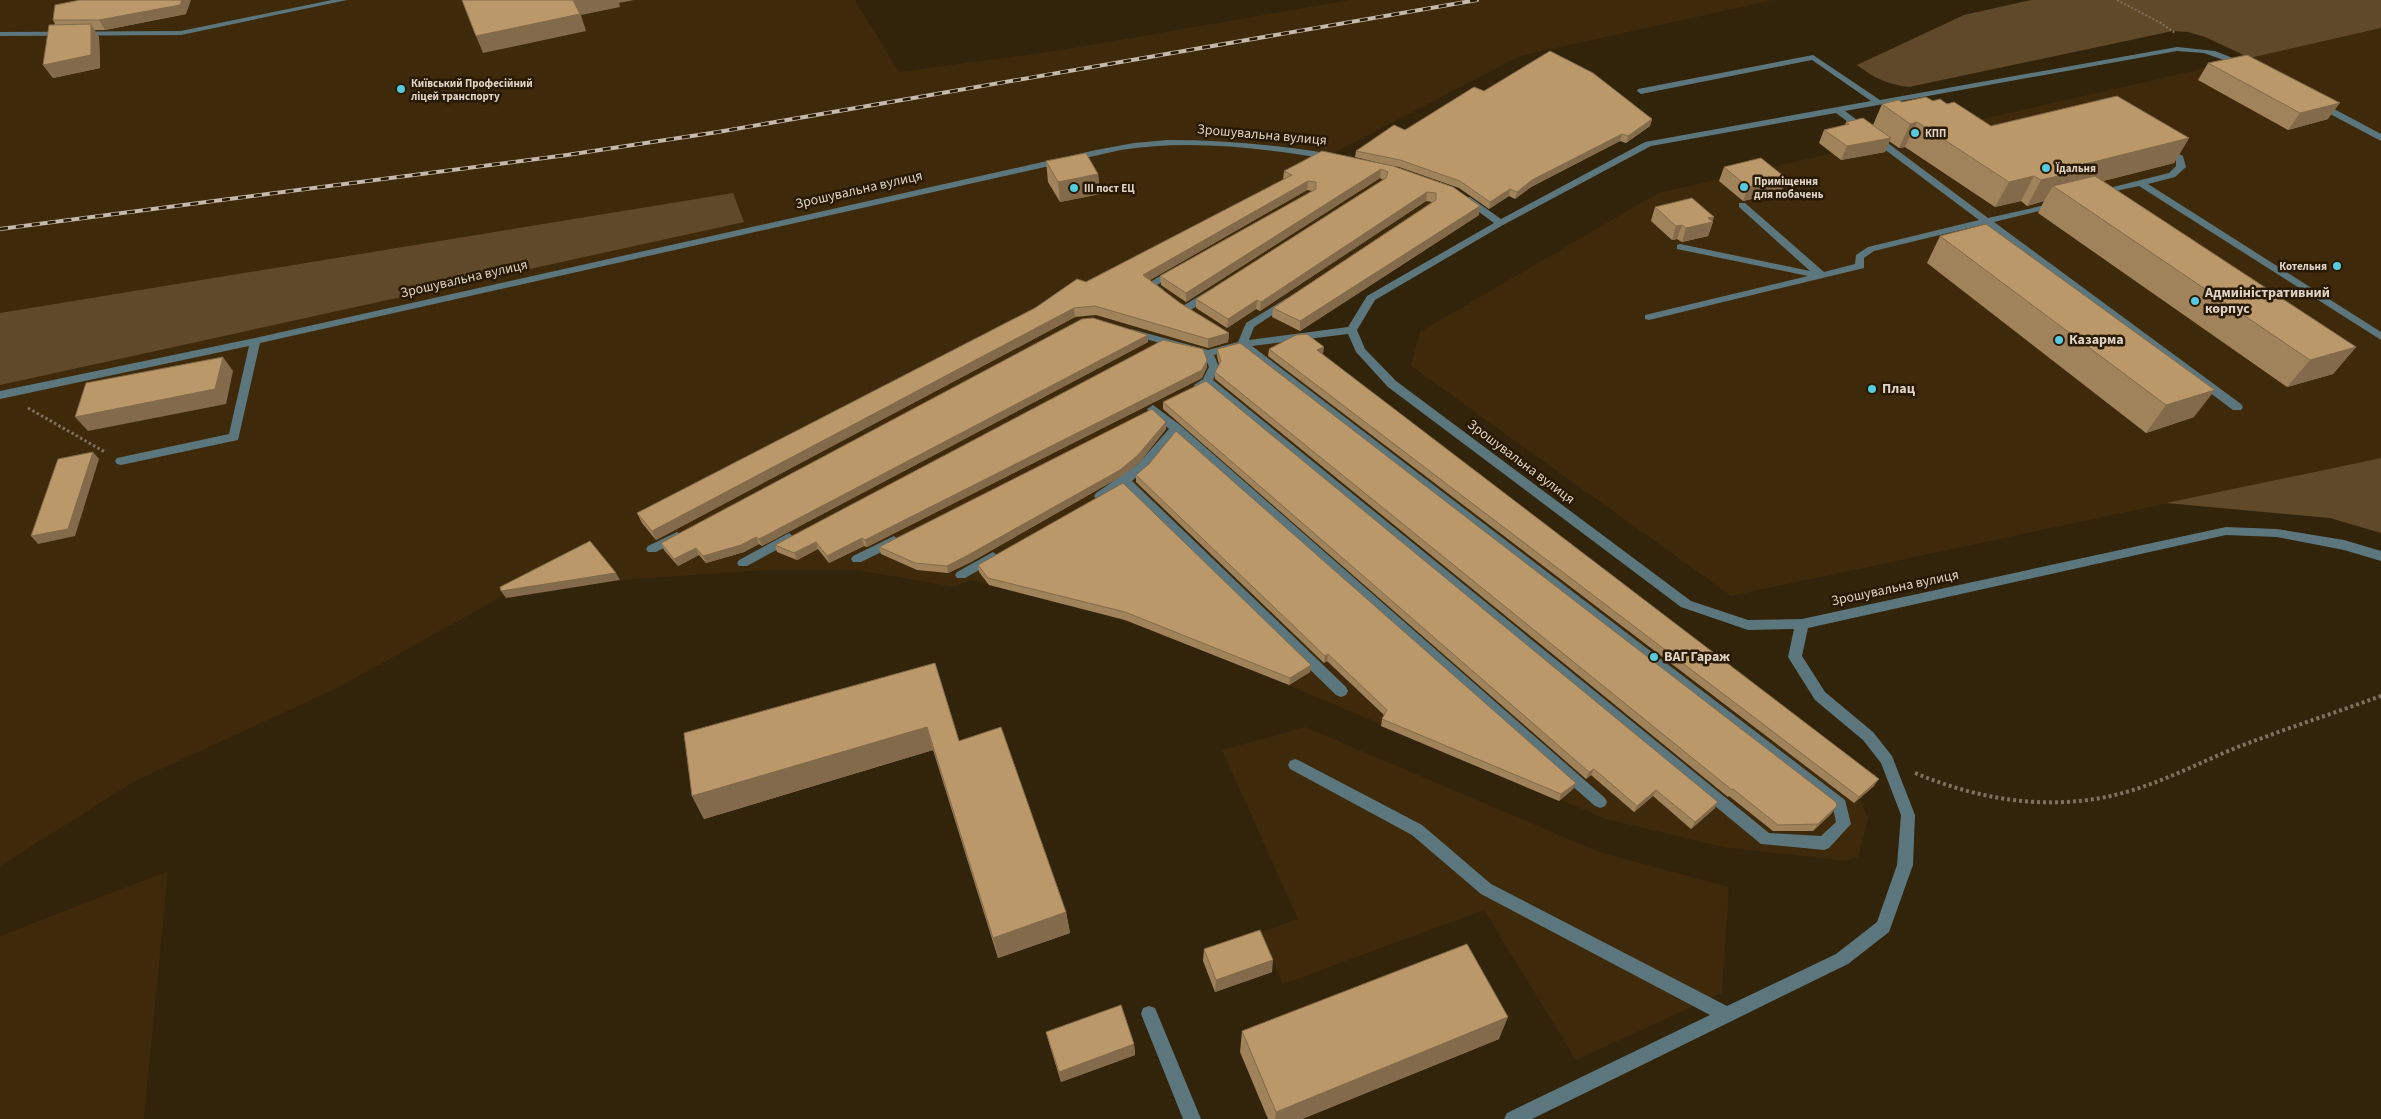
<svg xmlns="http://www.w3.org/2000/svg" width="2381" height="1119" font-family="'Source Sans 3',sans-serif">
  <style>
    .built { fill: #3e2a0b }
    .green { fill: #5f4929 }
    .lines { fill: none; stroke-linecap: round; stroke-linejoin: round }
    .path-far2 { stroke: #7e715e; stroke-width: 2; stroke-dasharray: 2 2; stroke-linecap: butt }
    .path-far1 { stroke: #7e715e; stroke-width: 3; stroke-dasharray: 2.5 2.5; stroke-linecap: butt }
    .path { stroke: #7e715e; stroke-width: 4; stroke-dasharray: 3 3; stroke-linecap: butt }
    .minor { fill: #5b777d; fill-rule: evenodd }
    .rail-casing { stroke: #c4b9aa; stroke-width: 4 }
    .rail { stroke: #281903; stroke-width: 2.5; stroke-dasharray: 8; stroke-linecap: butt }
    .wall { fill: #a0835a }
    .shaded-wall { fill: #826a4a }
    .building { fill: #ba9869; stroke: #826a4a }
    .poi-dot { fill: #55cae0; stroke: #281903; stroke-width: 2 }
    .labels { text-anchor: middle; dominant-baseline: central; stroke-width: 5; stroke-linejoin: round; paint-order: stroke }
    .far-poi-label { font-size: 11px; font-weight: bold; fill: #ddd2c5; stroke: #281903; text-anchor: start }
    .street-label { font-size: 14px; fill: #ddd2c5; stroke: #281903 }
    .poi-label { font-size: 14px; font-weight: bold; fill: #ddd2c5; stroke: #281903; text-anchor: start }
  </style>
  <rect width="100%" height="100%" fill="#32230b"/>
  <!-- built -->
  <g class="built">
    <path d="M0,0H855L899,72L1062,50L1350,0H1773L1520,56L1322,159L1379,176L1473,219L1300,331L1310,344L1323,354L1317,358L1874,786L1860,800L1868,817L1858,857L1846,861L1723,847L1606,819L1207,651L1148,628L1066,604L970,580L955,587L857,570H768L620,580L541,593L539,576L339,687L135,781L0,866Z"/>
    <path d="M2381,28V458L1731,596L1411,366L1420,332L1658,193Z"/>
    <path d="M1305,727L1599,852L1729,887L1722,993L1576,1060L1484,910L1283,984L1261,932L1298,919L1222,750Z"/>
    <path d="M168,871L144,1119H0V936Z"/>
  </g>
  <!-- green -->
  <g class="green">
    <path d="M2031,0H2381V28L2250,58L2205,37L2188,32L2173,31L1909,87C1889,85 1874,78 1857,65L1964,15Z"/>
    <path d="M733,193L744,222L0,385V313Z"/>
    <path d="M2381,458V533L2330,518L2166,503Z"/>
  </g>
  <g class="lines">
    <!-- path-far2 -->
    <path class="path-far2" d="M2117,0L2161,23L2175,33"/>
    <!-- path-far1 -->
    <path class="path-far1" d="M28,408L105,452"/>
    <!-- path -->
    <path class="path" d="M1915,773C1984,802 2060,813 2133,790C2169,779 2203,761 2238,747C2285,729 2334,713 2381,696"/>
    <!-- minor -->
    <g class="minor">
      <path d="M332,0H347L181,35L0,36V32L181,31Z"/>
      <path d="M2177,47L2215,51L2250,65L2243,67L2204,53L2177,51L1845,111L1988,218L2059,202V206L1994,222L2241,404L2243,407L2241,410H2233L1985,224L1874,251L1864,258V268L1649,320L1645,319V315L1808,276L1677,249V245L1680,244L1810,271L1739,207V203H1745L1824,272L1855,264L1856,255L1868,247L1979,220L1836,113L1651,146L1503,225L1375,300L1357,330L1365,349L1396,381L1691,601L1748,620L1802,619L2226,527L2277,529L2344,540L2381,551V561L2344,550L2277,537L2226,535L1808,628L1802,656L1825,692L1873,732L1892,756L1915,815L1913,865L1889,932L1848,964L1532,1119H1504L1507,1113L1710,1015L1481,894L1412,835L1290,769L1288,765L1290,761L1295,759L1300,761L1422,825L1491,884L1727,1006L1836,954L1877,922L1897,865L1901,815L1881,763L1863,740L1815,700L1788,657L1794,629L1748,630L1681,607L1388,387L1356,352L1348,334L1252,346L1845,800L1851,824L1829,848L1824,850L1761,844L1206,386L1199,389L1195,388L1194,385L1203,379L1209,367L1204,355L1127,334L1126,332L1131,329L1208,350L1238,342L1246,323L1287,298L1292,301L1291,303L1254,327L1249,340L1348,327L1367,296L1494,223L1464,201V197H1470L1501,219L1645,142L1871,101L1812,60L1641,94L1637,91L1638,89L1813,55L1880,100ZM1240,348L1833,808L1836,822L1821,836L1769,833L1213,380L1219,367L1214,355Z"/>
      <path d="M2315,102H2321L2381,134V141L2315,106Z"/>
      <path d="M1168,140C1223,140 1278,145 1332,154L1336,157L1332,160C1263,148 1191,139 1121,150L260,343L238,440L121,465L117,464L115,461L117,458L229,434L249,346L0,399V391L255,338L1096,150L1134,143Z"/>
      <path d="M2163,145L2183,156L2186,167L2175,177L2148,184L2381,332V340L2139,186L2097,195V191L2169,173L2176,166V159L2160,150L2159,148Z"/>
      <path d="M1174,268L1179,271L1178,273L1157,285L1164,290V294H1156L1145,285Z"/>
      <path d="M1211,289L1216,292L1215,294L1189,311H1181V307Z"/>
      <path d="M1153,405L1180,425L1605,798L1607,802L1605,806L1600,808L1595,806L1176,436L1154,461L1132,481L1346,687L1348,691L1346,695L1341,697L1336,695L1123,487L1104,499H1096L1094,496L1096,493L1138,464L1169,429L1149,412L1147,409Z"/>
      <path d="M677,532L683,536L681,539L656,552H648L646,549L648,546Z"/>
      <path d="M789,533L795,538L793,541L747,566H739L737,563L739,560Z"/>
      <path d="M894,536L900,541L898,544L861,562H853L851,559L853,556Z"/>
      <path d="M993,552L999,557L997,560L965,578H957L955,575L957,572Z"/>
      <path d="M1149,1006L1155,1008L1201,1119H1183L1141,1014L1143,1008Z"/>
    </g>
    <!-- rail casing -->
    <g class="rail-casing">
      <path id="rail" d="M0,229L567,155L718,132L1477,0"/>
    </g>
    <!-- rail -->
    <use href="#rail" class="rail"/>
  </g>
  <!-- wall -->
  <g class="wall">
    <path d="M186,14L105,30H94L99,37L100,68L53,78L43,65L55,24L53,20Z"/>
    <path d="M2208,63L2328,119L2288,130L2198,80Z"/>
    <path d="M1484,91L1652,119L1650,126L1626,143L1620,141L1531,187L1515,199L1509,196L1489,209L1459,188L1399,167L1393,166L1479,215L1300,331L1272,317L1273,308L1432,202L1426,201L1260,311L1256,309L1227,328L1196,308V299L1383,180L1380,178L1186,302L1161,285L1160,276L1312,191L1307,190L1150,280L1180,303L1229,333L1228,342L1208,348L1096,315L1075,317L656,540L642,523L637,513L1283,180L1284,171L1392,166L1355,157L1356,151L1405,130Z"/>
    <path d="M1933,101L1947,104L1991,126L2189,138L2174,163L2103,181L2356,347L2333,374L2287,387L2038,213L2044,201L2027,206L2021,201L1995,207L1905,147L1899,148L1889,141L1885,152L1841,160L1819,143L1824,130L1845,125L1846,122L1873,125L1882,104Z"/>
    <path d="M1046,161L1098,174L1100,194L1060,202L1048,182Z"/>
    <path d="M1724,167L1786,178L1781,192L1743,201L1719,181Z"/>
    <path d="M1655,207L1712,222H1713L1708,236L1682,242L1677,239L1672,240L1651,221Z"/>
    <path d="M1940,236L2194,417L2146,433L1927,263Z"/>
    <path d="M1148,335V342L762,546L759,544L744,552L706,563L699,555L678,566L664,550L661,543Z"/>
    <path d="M1217,349L1832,813L1813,831H1773L1729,796L1728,797L1215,379V372L1219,364L1217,356Z"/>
    <path d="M1269,349L1874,786L1854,803L1268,356Z"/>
    <path d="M1207,367L1202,378L867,547L864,546L829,563L818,549L797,560L777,552L775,545Z"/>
    <path d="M1163,402L1715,808L1691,829L1653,796L1634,812L1591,775L1586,779L1163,409Z"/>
    <path d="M1166,422V429L1139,463L1120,477L971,562L948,573L917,570L881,554L879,547Z"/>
    <path d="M1136,475L1576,783L1573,789L1559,801L1381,726L1382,719L1384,715L1327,661L1324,663L1136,482Z"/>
    <path d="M978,565L1311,665L1310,672L1289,685L1125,620L989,585L979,572Z"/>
    <path d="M935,663L959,741L1066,912L1070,933L998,958L933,750L704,819L692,796Z"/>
    <path d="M1204,949L1272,972L1215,992L1203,961Z"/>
    <path d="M1242,1031L1499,1039L1302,1119H1268L1240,1052Z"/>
    <path d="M1046,1032L1134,1044L1135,1055L1061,1082L1049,1043Z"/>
  </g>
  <!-- shaded-wall -->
  <g class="shaded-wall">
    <path d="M182,0H191L186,14L105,30L99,20Z"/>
    <path d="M573,0H634L619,3L620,7L581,15L586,31L483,53L476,36Z"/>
    <path d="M91,24L99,37L100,68L53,78L43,65Z"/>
    <path d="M2340,103L2328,119L2288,130L2300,113Z"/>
    <path d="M1652,119L1650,126L1626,143L1628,136Z"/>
    <path d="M1917,122L1905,147L1899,148L1910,124Z"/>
    <path d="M1622,134L1620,141L1531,187L1515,199L1517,192L1532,180Z"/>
    <path d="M1891,138L1885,152L1841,160L1847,146Z"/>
    <path d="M2189,138L2174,163L2072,189L2053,186L2044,201L2027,206L2041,180L2077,166Z"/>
    <path d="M1381,169L1380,178L1186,302V293Z"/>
    <path d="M1098,174L1100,194L1060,202L1058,182Z"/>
    <path d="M2034,176L2021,201L1995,207L2009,182Z"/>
    <path d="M1786,178L1781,192L1743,201L1748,187Z"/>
    <path d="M1308,181L1307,190L1143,284V275Z"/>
    <path d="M1510,189L1509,196L1489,209L1490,202Z"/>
    <path d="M1427,192L1426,201L1260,311L1261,302Z"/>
    <path d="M1480,206L1479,215L1300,331V321Z"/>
    <path d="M1714,217L1708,236L1682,242L1686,228L1708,218Z"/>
    <path d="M1682,225L1677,239L1672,240L1676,226Z"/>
    <path d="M1257,300L1256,309L1227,328L1228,319Z"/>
    <path d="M1074,308L1075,317L656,540L652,531Z"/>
    <path d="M1229,333L1228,342L1208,348V339Z"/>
    <path d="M1148,335V342L762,546L759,539Z"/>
    <path d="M1324,347L1323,354L1317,350Z"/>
    <path d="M2356,347L2333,374L2287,387L2310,360Z"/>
    <path d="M223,357L233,371L226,404L88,431L75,417Z"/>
    <path d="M1207,360V367L1202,378L867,547L865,540Z"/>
    <path d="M2215,390L2194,417L2146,433L2166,405Z"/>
    <path d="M1166,422V429L1139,463L1120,477L971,562L948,573L947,566Z"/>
    <path d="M93,452L99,459L75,536L38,544L31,536Z"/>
    <path d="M756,537L759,544L744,552L706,563L703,556Z"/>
    <path d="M862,538L864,546L829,563L827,556Z"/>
    <path d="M816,542L818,549L797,560L794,553Z"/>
    <path d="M696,548L699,555L678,566L674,559Z"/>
    <path d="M616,573L620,580L506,598L501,591Z"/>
    <path d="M1328,654L1327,661L1324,663L1325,656Z"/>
    <path d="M1311,665L1310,672L1289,685L1290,678Z"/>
    <path d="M927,727L933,750L704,819L692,796Z"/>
    <path d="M1594,769L1591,775L1586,779L1589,772Z"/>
    <path d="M1879,779L1874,786L1854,803L1859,797Z"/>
    <path d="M1576,783L1573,789L1559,801L1561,794Z"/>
    <path d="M1656,790L1653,796L1634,812L1637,806Z"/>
    <path d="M1718,802L1715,808L1691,829L1695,822Z"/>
    <path d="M1837,806L1832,813L1813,831L1818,824Z"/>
    <path d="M1066,912L1070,933L998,958L993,938Z"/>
    <path d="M1273,960L1272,972L1215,992L1216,980Z"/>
    <path d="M1508,1017L1499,1039L1302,1119H1275L1276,1112Z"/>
    <path d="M1134,1044L1135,1055L1061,1082L1059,1072Z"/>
  </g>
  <!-- building -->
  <g class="building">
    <path d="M80,0H182L180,5L99,20H53L55,5Z"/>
    <path d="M462,0H573L580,14L476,36Z"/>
    <path d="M91,24V55L43,65L49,25Z"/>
    <path d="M1550,51L1593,73L1652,119L1628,136L1622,134L1532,180L1517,192L1510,189L1490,202L1460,181L1400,160L1356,151L1394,125L1405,130L1474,87L1484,91Z"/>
    <path d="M2247,55L2340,103L2300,113L2208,63Z"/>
    <path d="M2117,96L2189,138L2077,166L2083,170L2041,180L2034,176L2009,182L1917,122L1910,124L1882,104L1898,100L1902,102L1926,97L1933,101L1940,99L1947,104L1954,102L1991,126Z"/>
    <path d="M1863,118L1891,138L1847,146L1824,130L1849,124L1846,122Z"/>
    <path d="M1322,151L1393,166L1453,187L1480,206L1300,321L1273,308L1436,200V193L1427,192L1261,302L1257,300L1228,319L1196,299L1386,178L1388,172L1381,169L1186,293L1160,276L1316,189V182L1308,181L1143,275L1180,303L1229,333L1208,339L1095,306L1074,308L652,531L637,513L1035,308L1077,279L1086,282L1292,175L1284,171Z"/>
    <path d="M1086,153L1098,174L1058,182L1046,161Z"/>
    <path d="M1761,158L1786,178L1748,187L1724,167Z"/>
    <path d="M2095,176L2356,347L2310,360L2053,186Z"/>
    <path d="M1692,198L1714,217L1708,218L1713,222L1686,228L1682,225L1676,226L1655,207Z"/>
    <path d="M1986,224L2215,390L2166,405L1940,236Z"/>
    <path d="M1093,318L1148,335L759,539L756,537L741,545L703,556L696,548L674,559L661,543L1082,319Z"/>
    <path d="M1307,334L1324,347L1317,350L1879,779L1859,797L1269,349L1296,335Z"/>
    <path d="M1163,340L1203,349L1207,360L1202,370L865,540L862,538L827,556L816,542L794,553L775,545Z"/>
    <path d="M1240,343L1836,802L1837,806L1818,824L1778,825L1733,789L1732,790L1215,372L1221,361L1217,349Z"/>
    <path d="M223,357L215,389L75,417L86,383Z"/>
    <path d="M1206,381L1718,802L1695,822L1656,790L1637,806L1594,769L1589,772L1163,402Z"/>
    <path d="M1152,409L1166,422L1138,455L1120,470L970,554L947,566L915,563L879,547Z"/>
    <path d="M1176,431L1576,783L1561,794L1382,719L1387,710L1328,654L1325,656L1136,475L1149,464Z"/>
    <path d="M93,452L68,529L31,536L58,459Z"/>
    <path d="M1123,483L1311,665L1290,678L1125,612L988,578L978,565Z"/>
    <path d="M590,541L616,573L501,591L500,587Z"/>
    <path d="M935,663L959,741L1001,727L1066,912L993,938L927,727L692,796L684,733Z"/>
    <path d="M1260,930L1273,960L1216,980L1204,949Z"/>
    <path d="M1467,944L1508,1017L1276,1112L1242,1031Z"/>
    <path d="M1121,1005L1134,1044L1059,1072L1046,1032Z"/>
  </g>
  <!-- markers -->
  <g class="poi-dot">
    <circle cx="401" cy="89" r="5"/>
    <circle cx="1915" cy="133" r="5"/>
    <circle cx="2046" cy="168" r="5"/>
    <circle cx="1744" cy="187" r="5"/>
    <circle cx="1074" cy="188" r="5"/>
    <circle cx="2337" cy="266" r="5"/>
    <circle cx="2195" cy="301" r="5"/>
    <circle cx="2059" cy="340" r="5"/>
    <circle cx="1872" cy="389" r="5"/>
    <circle cx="1654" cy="657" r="5"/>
  </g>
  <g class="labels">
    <!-- far-poi labels -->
    <g class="far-poi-label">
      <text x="411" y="83">Київський Професійний<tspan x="411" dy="13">ліцей транспорту</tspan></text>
      <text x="1925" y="133">КПП</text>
      <text x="2056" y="168">Їдальня</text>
      <text x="1754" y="181">Приміщення<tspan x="1754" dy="13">для побачень</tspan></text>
      <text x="1084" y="188">III пост ЕЦ</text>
      <text x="2327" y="266" text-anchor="end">Котельня</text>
    </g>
    <!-- street labels -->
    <g class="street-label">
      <text transform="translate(1262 135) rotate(5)">Зрошувальна вулиця</text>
      <text transform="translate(859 190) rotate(-13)">Зрошувальна вулиця</text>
      <text transform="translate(464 279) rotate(-13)">Зрошувальна вулиця</text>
      <text transform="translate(1521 462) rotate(37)">Зрошувальна вулиця</text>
      <text transform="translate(1895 588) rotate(-12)">Зрошувальна вулиця</text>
    </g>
    <!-- poi labels -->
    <g class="poi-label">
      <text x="2205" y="293">Адмиіністративний<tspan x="2205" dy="16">корпус</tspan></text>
      <text x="2069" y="340">Казарма</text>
      <text x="1882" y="389">Плац</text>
      <text x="1664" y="657">ВАГ Гараж</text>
    </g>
  </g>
</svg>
